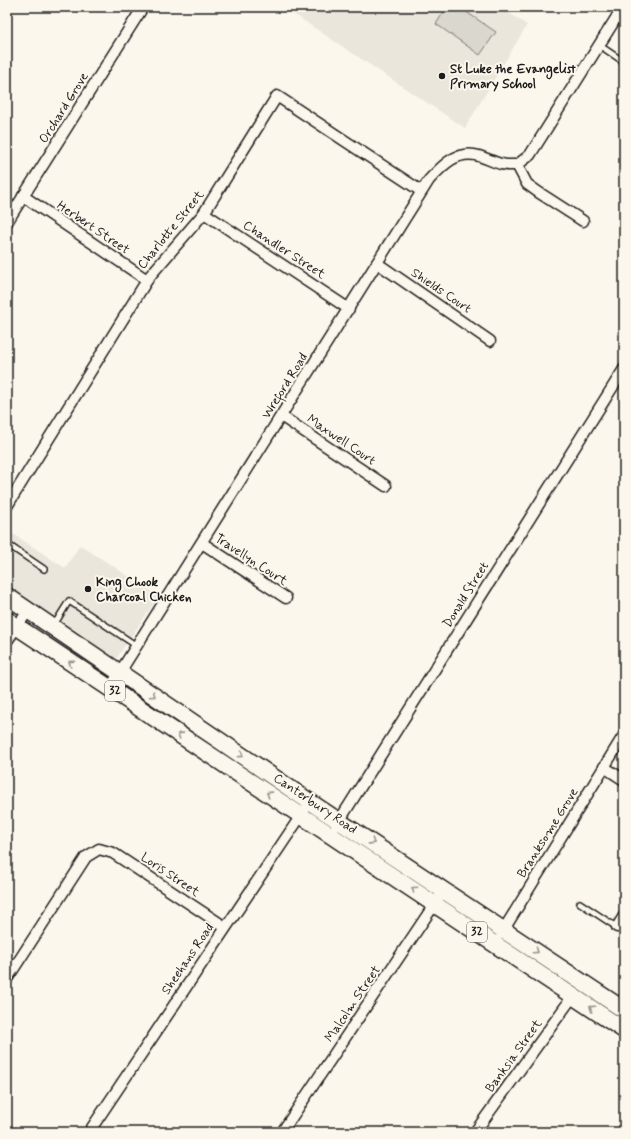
<svg xmlns="http://www.w3.org/2000/svg" width="631" height="1139" font-family="Mynerve,sans-serif">
  <style>
    .built { fill: #eae6dc }
    .pitch { fill: #dad7ce; stroke: #7b7a75 }
    .lines { fill: none; stroke-linecap: round; stroke-linejoin: round }
    .service-casing { stroke: #1c1c1c; stroke-width: 8 }
    .minor-casing { stroke: #1c1c1c; stroke-width: 13 }
    .primary-casing { stroke: #1c1c1c; stroke-width: 19 }
    .service { stroke: #fbf7ec; stroke-width: 5 }
    .minor { stroke: #fbf7ec; stroke-width: 10 }
    .primary { stroke: #fbf7ec; stroke-width: 16 }
    .oneway { stroke: #97948e }
    .poi-dot { fill: #1c1c1c; stroke: #fbf7ec; stroke-width: 1.5 }
    .labels { text-anchor: middle; dominant-baseline: central; stroke-width: 4; stroke-linejoin: round; paint-order: stroke }
    .shield { fill: #fbf7ec; stroke: #5f5e5a; stroke-width: 1 }
    .shield-label { font-size: 12px; font-weight: bold; fill: #1c1c1c }
    .poi-label { font-size: 13px; font-weight: bold; fill: #1c1c1c; stroke: #fbf7ec; text-anchor: start }
    .street-label { font-size: 13px; fill: #1c1c1c; stroke: #fbf7ec }
  </style>
  <rect width="100%" height="100%" fill="#fbf7ec"/>
  <filter id="ink" filterUnits="userSpaceOnUse"><feTurbulence type="fractalNoise" baseFrequency=".025" numOctaves="2"/><feDisplacementMap in="SourceGraphic" scale="8" xChannelSelector="R" yChannelSelector="G"/><feConvolveMatrix kernelMatrix="1 2 1 2 8 2 1 2 1" color-interpolation-filters="sRGB"/></filter>
  <g filter="url(#ink)">
    <!-- built -->
    <g class="built">
      <path d="M283,7H500L527,25L465,128Z"/>
      <path d="M7,530L65,568L80,545L159,596L114,662L7,589Z"/>
    </g>
    <!-- pitch -->
    <path class="pitch" d="M447,7H459L496,32L480,55L436,24Z"/>
    <g class="lines">
      <!-- service casing -->
      <g class="service-casing">
        <g id="service">
          <path d="M599,45L624,62"/>
          <path d="M7,544L44,569"/>
          <path d="M54,625L69,601L137,646"/>
          <path d="M580,903L624,932"/>
        </g>
      </g>
      <!-- minor casing -->
      <g class="minor-casing">
        <g id="minor">
          <path d="M517,165L530,155L623,7"/>
          <path d="M517,165L527,184L538,192L583,221"/>
          <path d="M23,196L147,280"/>
          <path d="M204,213L349,309"/>
          <path d="M7,222L143,7"/>
          <path d="M377,263L490,341"/>
          <path d="M281,416L386,486"/>
          <path d="M7,506L149,277L204,213L277,96L421,191"/>
          <path d="M202,543L286,598"/>
          <path d="M7,641L28,611"/>
          <path d="M110,688L429,180C442,166 457,149 479,156C495,161 498,166 517,165"/>
          <path d="M604,767L624,780"/>
          <path d="M336,826L624,369"/>
          <path d="M617,927L624,916"/>
          <path d="M501,934L624,735"/>
          <path d="M7,979L86,857L99,849L113,853L225,927"/>
          <path d="M89,1132L304,811"/>
          <path d="M282,1132L444,890"/>
          <path d="M475,1132L573,996"/>
        </g>
      </g>
      <!-- primary casing -->
      <g class="primary-casing">
        <g id="primary">
          <path d="M7,596L310,802L624,1010"/>
          <path d="M7,620L624,1030"/>
        </g>
      </g>
      <!-- service -->
      <use href="#service" class="service"/>
      <!-- minor -->
      <use href="#minor" class="minor"/>
      <!-- primary -->
      <use href="#primary" class="primary"/>
    </g>
    <!-- one-way arrows -->
    <defs><path id="oneway-chevron" d="M-2-3.5L2.5 0L-2 3.5" fill="none" stroke-width="1.6" stroke-linecap="round" stroke-linejoin="round"/></defs>
    <g class="oneway">
      <use href="#oneway-chevron" transform="translate(71 663) rotate(-146)"/>
      <use href="#oneway-chevron" transform="translate(153 695) rotate(34)"/>
      <use href="#oneway-chevron" transform="translate(180 735) rotate(-147)"/>
      <use href="#oneway-chevron" transform="translate(241 755) rotate(34)"/>
      <use href="#oneway-chevron" transform="translate(269 794) rotate(-147)"/>
      <use href="#oneway-chevron" transform="translate(372 842) rotate(33)"/>
      <use href="#oneway-chevron" transform="translate(414 889) rotate(-146)"/>
      <use href="#oneway-chevron" transform="translate(536 951) rotate(34)"/>
      <use href="#oneway-chevron" transform="translate(592 1008) rotate(-146)"/>
    </g>
  </g>
  <!-- markers -->
  <g class="poi-dot">
    <circle cx="442" cy="76" r="4"/>
    <circle cx="88" cy="589" r="4"/>
  </g>
  <g class="labels">
    <!-- shield labels -->
    <g class="shield">
      <rect x="105" y="681" width="20" height="20" rx="3"/>
      <rect x="467" y="922" width="20" height="20" rx="3"/>
    </g>
    <g class="shield-label">
      <text x="115" y="691">32</text>
      <text x="477" y="932">32</text>
    </g>
    <!-- poi labels -->
    <g class="poi-label">
      <text x="450" y="69">St Luke the Evangelist<tspan x="450" dy="15">Primary School</tspan></text>
      <text x="96" y="582">King Chook<tspan x="96" dy="15">Charcoal Chicken</tspan></text>
    </g>
    <!-- street labels -->
    <g class="street-label">
      <text transform="translate(64 108) rotate(-58)">Orchard Grove</text>
      <text transform="translate(93 228) rotate(34)">Herbert Street</text>
      <text transform="translate(171 230) rotate(-51)">Charlotte Street</text>
      <text transform="translate(284 250) rotate(33)">Chandler Street</text>
      <text transform="translate(441 291) rotate(34)">Shields Court</text>
      <text transform="translate(285 386) rotate(-58)">Wreford Road</text>
      <text transform="translate(341 440) rotate(34)">Maxwell Court</text>
      <text transform="translate(251 560) rotate(33)">Travellyn Court</text>
      <text transform="translate(466 595) rotate(-58)">Donald Street</text>
      <text transform="translate(315 804) rotate(34)">Canterbury Road</text>
      <text transform="translate(548 833) rotate(-58)">Branksome Grove</text>
      <text transform="translate(170 875) rotate(34)">Loris Street</text>
      <text transform="translate(188 959) rotate(-56)">Sheehans Road</text>
      <text transform="translate(353 1004) rotate(-56)">Malcolm Street</text>
      <text transform="translate(514 1056) rotate(-54)">Banksia Street</text>
    </g>
  </g>
  <!-- margin -->
  <rect width="631" height="1139" fill="none" stroke="#fbf7ec" stroke-width="24"/>
  <rect x="12" y="12" width="607" height="1115" fill="none" stroke="#1c1c1c" stroke-width="1.5" filter="url(#ink)"/>
</svg>
